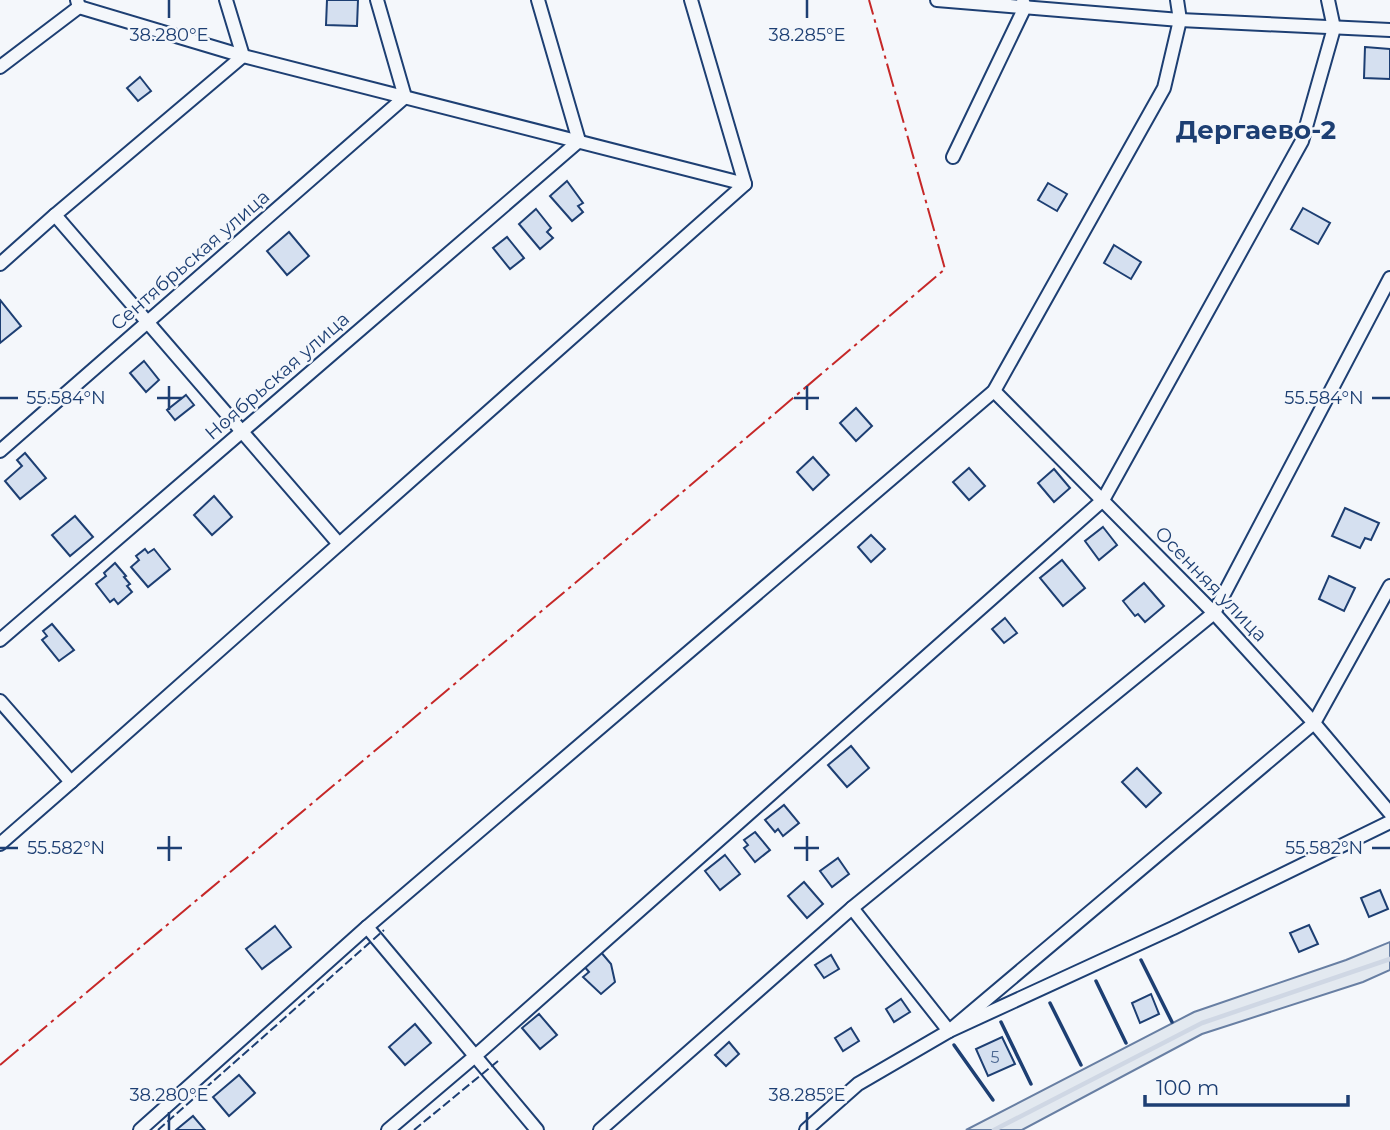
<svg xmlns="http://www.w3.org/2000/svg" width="1390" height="1130" font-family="Montserrat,sans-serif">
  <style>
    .green { fill: #e3e9f0; stroke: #687fa3; stroke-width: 2 }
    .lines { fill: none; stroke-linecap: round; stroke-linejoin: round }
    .stream { stroke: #cfd7e4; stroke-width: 4.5 }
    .building { fill: #d5e0f0; stroke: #1d3f73; stroke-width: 2 }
    .minor-casing { stroke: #1d3f73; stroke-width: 16 }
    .minor { stroke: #f4f7fb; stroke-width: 12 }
    .fence { stroke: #1d3f73; stroke-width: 2; stroke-dasharray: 9 3.5; stroke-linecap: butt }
    .wall { stroke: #1d3f73; stroke-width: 3.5 }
    .power { stroke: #c62828; stroke-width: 2; stroke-dasharray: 24 5 3.5 5; stroke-linecap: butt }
    .ticks { fill: none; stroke: #1d3f73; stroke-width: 2.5 }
    .labels { text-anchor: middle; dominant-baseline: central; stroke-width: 5; stroke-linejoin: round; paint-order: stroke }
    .number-label { font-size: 16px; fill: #4b6792 }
    .street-label { font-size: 19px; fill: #1d3f73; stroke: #f4f7fb }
    .district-label { font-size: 26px; font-weight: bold; fill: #1d3f73; stroke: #f4f7fb }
    .ticks-label { font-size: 18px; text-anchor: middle; fill: #1d3f73; stroke: #f4f7fb; stroke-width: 5; stroke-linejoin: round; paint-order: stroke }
  </style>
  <rect width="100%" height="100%" fill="#f4f7fb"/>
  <!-- green -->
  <path class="green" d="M1390,942V970L1363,982L1202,1034L1022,1130H966L1194,1012L1346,960Z"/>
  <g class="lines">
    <!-- stream -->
    <path class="stream" d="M994,1130L1202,1023L1390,959"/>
  </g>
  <!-- building -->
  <g class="building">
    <path d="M327,0H358L357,26L326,25Z"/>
    <path d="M1365,47L1390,49V79L1364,78Z"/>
    <path d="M140,77L151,91L138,101L127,88Z"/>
    <path d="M567,181L583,203L578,206L583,212L572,221L550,196Z"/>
    <path d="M1048,183L1067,194L1057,211L1038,200Z"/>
    <path d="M1303,208L1330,223L1318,244L1291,229Z"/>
    <path d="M536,209L551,228L547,232L553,238L540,249L519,224Z"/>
    <path d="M289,232L309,256L287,275L267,251Z"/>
    <path d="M507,237L524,258L510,269L493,248Z"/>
    <path d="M1114,245L1141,262L1131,279L1104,263Z"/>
    <path d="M0,300L21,326L0,343Z"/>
    <path d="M144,361L159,380L146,392L130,373Z"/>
    <path d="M186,395L194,405L175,420L167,410Z"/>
    <path d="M856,408L872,426L856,441L840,423Z"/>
    <path d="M25,453L46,478L20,499L5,481L22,466L17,460Z"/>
    <path d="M813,457L829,475L813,490L797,472Z"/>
    <path d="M969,468L985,486L969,500L953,482Z"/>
    <path d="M1054,469L1070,488L1054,502L1038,483Z"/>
    <path d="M214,496L232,517L212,535L194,515Z"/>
    <path d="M1345,508L1379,523L1371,540L1365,538L1360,548L1332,536Z"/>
    <path d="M75,516L93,537L70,556L52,535Z"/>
    <path d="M1103,527L1117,545L1099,560L1085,541Z"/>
    <path d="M871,535L885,549L871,562L858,547Z"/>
    <path d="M145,549L148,553L154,549L170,569L148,587L131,567L139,560L136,556Z"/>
    <path d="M1062,560L1085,588L1063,606L1040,578Z"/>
    <path d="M115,563L126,576L124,577L130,584L127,586L132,592L118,604L114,599L110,602L96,584L106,576L104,573Z"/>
    <path d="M1329,576L1355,588L1344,611L1319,599Z"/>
    <path d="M1144,583L1164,606L1145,622L1138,614L1135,616L1123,601Z"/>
    <path d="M1005,618L1017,633L1004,643L992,629Z"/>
    <path d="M52,624L74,650L59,661L42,640L47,636L43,631Z"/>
    <path d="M851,746L869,768L847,787L828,765Z"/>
    <path d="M1137,768L1161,793L1146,807L1122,782Z"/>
    <path d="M784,805L799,823L783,836L778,829L775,832L765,820Z"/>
    <path d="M755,832L770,850L755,862L744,848L748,845L744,840Z"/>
    <path d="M725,855L740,874L720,890L705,871Z"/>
    <path d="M838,858L849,874L832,887L820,871Z"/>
    <path d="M804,882L823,904L807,918L788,896Z"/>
    <path d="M1380,890L1388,909L1369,917L1361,898Z"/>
    <path d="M1309,925L1318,944L1299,952L1290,933Z"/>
    <path d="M275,926L291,947L262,969L246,949Z"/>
    <path d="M600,951L611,964L615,982L601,994L583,977L589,972L583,965Z"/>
    <path d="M831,955L839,969L824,978L815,965Z"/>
    <path d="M1151,994L1159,1014L1140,1023L1132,1003Z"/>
    <path d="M901,999L910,1012L894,1022L886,1009Z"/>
    <path d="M539,1014L557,1035L540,1049L522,1028Z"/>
    <path d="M415,1024L431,1043L405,1065L389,1047Z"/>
    <path d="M851,1028L859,1041L843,1051L835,1038Z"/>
    <path d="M1002,1037L1015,1064L988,1076L976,1049Z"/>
    <path d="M729,1042L739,1054L726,1066L715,1055Z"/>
    <path d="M239,1075L255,1093L229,1116L213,1097Z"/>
    <path d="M193,1116L205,1130H176Z"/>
  </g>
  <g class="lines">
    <!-- minor casing -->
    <g class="minor-casing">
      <g id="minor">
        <path d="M226,0L243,56L55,215L339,544"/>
        <path d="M691,0L745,184"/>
        <path d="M937,0L1180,20L1390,30"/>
        <path d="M0,67L79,7L77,0"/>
        <path d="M953,157L1025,7L1023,2"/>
        <path d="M0,264L55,215"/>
        <path d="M994,391L1214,613L1314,723L1390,813"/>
        <path d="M0,451L405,97L377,0"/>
        <path d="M0,640L579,141L538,0"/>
        <path d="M0,701L71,782L745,184L243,56L79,7"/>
        <path d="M0,844L71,782"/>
        <path d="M852,908L949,1031L1173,928L1390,822"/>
        <path d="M367,927L537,1130"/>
        <path d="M140,1130L367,927L994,391L1164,88L1180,20L1177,0"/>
        <path d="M388,1130L474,1057L1103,500L1302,141L1334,28L1328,0"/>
        <path d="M600,1130L852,908L1214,613L1390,278"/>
        <path d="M806,1130L858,1084L949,1031L1314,723L1390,586"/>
      </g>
    </g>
    <!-- minor -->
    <use href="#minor" class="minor"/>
    <!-- fence -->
    <g class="fence">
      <path d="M158,1130L384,930"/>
      <path d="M414,1130L498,1061"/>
    </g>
    <!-- wall -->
    <g class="wall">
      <path d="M1141,960L1172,1022"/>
      <path d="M1096,981L1126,1043"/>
      <path d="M1050,1003L1081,1065"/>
      <path d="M1001,1022L1031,1084"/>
      <path d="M954,1045L993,1100"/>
    </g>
    <!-- power -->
    <path class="power" d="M0,1065L587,573L945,269L869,0"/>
  </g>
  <!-- ticks -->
  <path class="ticks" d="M169,0V18M807,0V18M169,386V410M807,386V410M0,398H18M157,398H182M794,398H819M1372,398H1390M169,836V861M807,836V861M0,848H18M157,848H182M794,848H819M1372,848H1390M169,1112V1130M807,1112V1130"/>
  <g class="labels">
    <!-- number labels -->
    <g class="number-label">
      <text x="995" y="1057">5</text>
    </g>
    <!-- street labels -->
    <g class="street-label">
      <text transform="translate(190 260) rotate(-41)">Сентябрьская улица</text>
      <text transform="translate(277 376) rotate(-41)">Ноябрьская улица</text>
      <text transform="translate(1211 584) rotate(46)">Осенняя улица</text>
    </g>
    <!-- district labels -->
    <g class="district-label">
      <text x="1256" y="130">Дергаево-2</text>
    </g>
  </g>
  <g class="ticks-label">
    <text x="169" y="41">38.280°E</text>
    <text x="807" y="41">38.285°E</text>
    <text x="66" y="404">55.584°N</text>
    <text x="1324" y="404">55.584°N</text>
    <text x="66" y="854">55.582°N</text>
    <text x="1324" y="854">55.582°N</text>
    <text x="169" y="1101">38.280°E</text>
    <text x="807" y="1101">38.285°E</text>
  </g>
  <!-- scale -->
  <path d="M1145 1095v10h203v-10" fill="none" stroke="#1d3f73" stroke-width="3.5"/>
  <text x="1156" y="1095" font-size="21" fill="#1d3f73" stroke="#f4f7fb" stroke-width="5" paint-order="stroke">100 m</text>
</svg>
